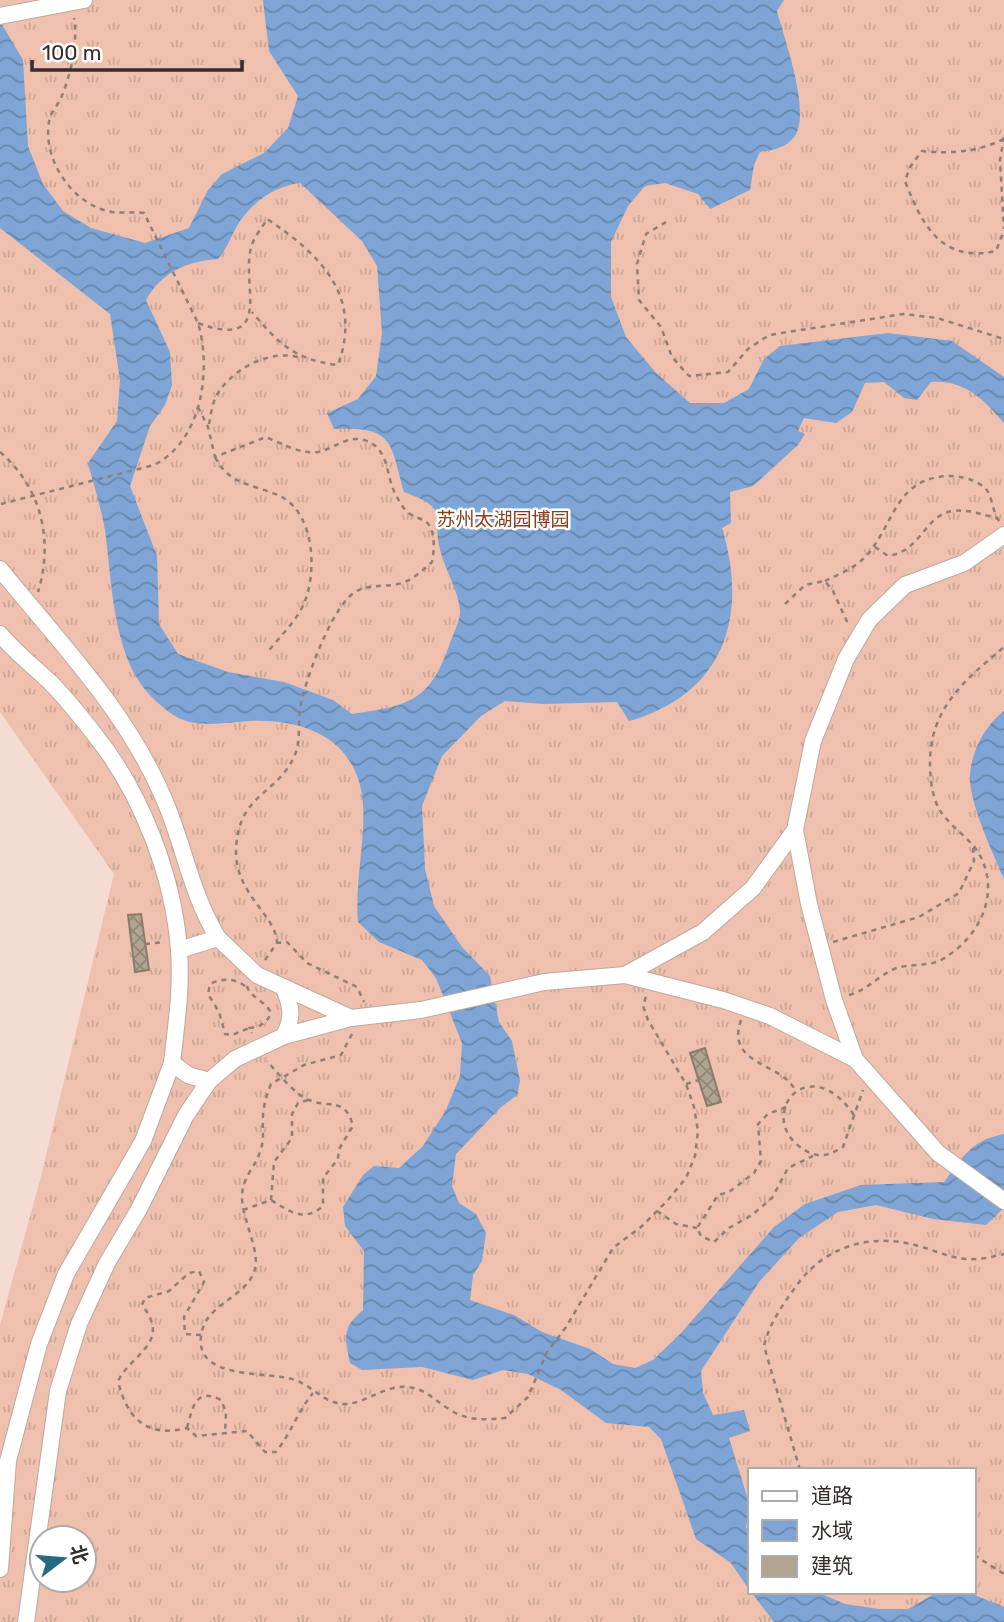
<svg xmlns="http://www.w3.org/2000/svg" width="1004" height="1622" font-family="Rubik,'Noto Sans SC',sans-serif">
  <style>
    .grass { fill: url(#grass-tufts); fill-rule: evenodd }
    .water { fill: url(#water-waves); fill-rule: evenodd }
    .building { fill: url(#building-cross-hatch); stroke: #887d6b; stroke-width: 2 }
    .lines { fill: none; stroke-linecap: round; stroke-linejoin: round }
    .minor-casing { stroke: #bfa89e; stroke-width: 18 }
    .path { stroke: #8f7f78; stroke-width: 2.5; stroke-dasharray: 5 5; stroke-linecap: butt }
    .minor { stroke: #fff; stroke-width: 16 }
    .labels { text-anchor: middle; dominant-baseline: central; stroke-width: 5; stroke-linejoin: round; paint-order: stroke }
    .park-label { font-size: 19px; fill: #883e19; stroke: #fff }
  </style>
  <defs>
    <pattern id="grass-tufts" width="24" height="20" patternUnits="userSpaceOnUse" patternTransform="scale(1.75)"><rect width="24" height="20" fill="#eec0ad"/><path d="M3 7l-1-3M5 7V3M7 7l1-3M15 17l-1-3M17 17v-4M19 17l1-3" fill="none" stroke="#cda595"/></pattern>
    <pattern id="water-waves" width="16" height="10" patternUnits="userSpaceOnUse" patternTransform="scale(1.75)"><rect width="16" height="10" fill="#7ea5d5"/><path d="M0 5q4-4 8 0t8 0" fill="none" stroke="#6887ad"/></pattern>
    <pattern id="building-cross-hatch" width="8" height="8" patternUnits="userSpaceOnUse" patternTransform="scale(1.75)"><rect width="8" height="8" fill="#b1a592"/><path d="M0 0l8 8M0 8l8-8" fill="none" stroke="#918777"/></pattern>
  </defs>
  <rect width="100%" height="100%" fill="#f4dcd2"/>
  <!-- grass -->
  <path class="grass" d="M0,0H1004V1622H0V1325L40,1180L114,874L0,712ZM750,1470H974V1592H750ZM42,1538H84V1580H42Z"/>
  <!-- water -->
  <g class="water">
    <path d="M263,0H784L777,11C784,38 812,114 794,137C786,148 773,150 760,152L754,165L750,190L710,209L698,194L665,183L645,186L628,206L611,242V297L626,337L656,373L690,403H724L749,389L764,359L780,346L888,333L952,341L1004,377V423C983,399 965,380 931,382L917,400L904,398L884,382L865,383L852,412L836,423L804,418L798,431L805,434L798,445L753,486L730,492L731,523L722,528C749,617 724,694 629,721L617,702L543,704L505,701L481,716L442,756L422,806L425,869L434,906L462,947L490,976L499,1022L512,1041L520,1081L517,1095L500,1108L456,1154L452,1186L459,1203L476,1214L486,1233L482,1261L473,1275L470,1300L514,1315L542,1332L590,1349L613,1364L635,1368L653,1360L681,1333L774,1227L805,1204L861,1185L944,1182C964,1156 970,1141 1004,1134V1208L986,1225L933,1219L876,1205L838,1212L799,1238L759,1282L701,1371L703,1393L713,1415L744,1410L750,1431L729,1438L750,1506L746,1527L750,1535V1591L731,1563L696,1539L661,1439L649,1427L606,1423L561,1390L528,1374L503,1370L473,1380L422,1367L362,1370L350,1363C345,1337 341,1329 363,1310L364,1251L345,1226L343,1207L363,1175L374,1166L399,1168L423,1146L446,1110L460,1076L462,1043L436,978L422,960L379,942L358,922C354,880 369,827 361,789C349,735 300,719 250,721C229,722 201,728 181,719C171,715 155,701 148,693C112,653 112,580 105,530C101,508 94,485 88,463L117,421L120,380L110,314L0,228V21L23,60L28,146L43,184L63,211L91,228L145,243L189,228L208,190L222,174L264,153L288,128L298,96L269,51ZM300,183L362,241L377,266L382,333L376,376L358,399L327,413L334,429C395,426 390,443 404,492C452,510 430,513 441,553C446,572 458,590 460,610C461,620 452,636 449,646C429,702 408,706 352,714L333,700L284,682L228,672L178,654L159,624L157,556L130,486L150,426L165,405L172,385L170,352L146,300C161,273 186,261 218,259C228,248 232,233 240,221C255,200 276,186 300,183Z"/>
    <path d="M1004,711V879C993,853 972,809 970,781C969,755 984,726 1004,711Z"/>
    <path d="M751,1592H817L845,1604L879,1609H908L938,1592H967L1004,1607V1622H774Z"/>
  </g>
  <!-- building -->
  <g class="building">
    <path d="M141,914L149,970L135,972L128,915Z"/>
    <path d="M705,1048L721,1102L707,1106L690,1053Z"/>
  </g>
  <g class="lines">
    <!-- minor casing -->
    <g class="minor-casing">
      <g id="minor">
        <path d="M0,16L84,0"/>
        <path d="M0,569C59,642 127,711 164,799C184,845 191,894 218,938"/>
        <path d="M0,634C15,652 33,666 50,682C66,698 81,717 95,735C141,792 174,877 179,951C182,988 176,1026 172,1063L188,1075L209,1081"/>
        <path d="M795,830L809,904L834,1000L855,1059L938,1153L1004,1201"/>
        <path d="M179,950L218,938L257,975L351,1018"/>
        <path d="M625,975L723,1000L770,1016L855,1059"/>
        <path d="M284,989C292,1007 293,1018 284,1036"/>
        <path d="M0,1569L8,1461L39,1344L66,1274L143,1141L172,1063"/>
        <path d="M26,1622L58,1391L79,1324L107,1263L139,1209L186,1115L209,1081L235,1059L284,1036L351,1018L421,1010L544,982L625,975L703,932L753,888L795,830L813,741L846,659L869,620L905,585L964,563L1004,535"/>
      </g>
    </g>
    <!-- path -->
    <g class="path">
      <path d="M1004,137L1000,160L1004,229"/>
      <path d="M1004,139C977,152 952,154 922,151L910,167L905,181C922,225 941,263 996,251L1004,231"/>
      <path d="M666,222L646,234L637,264L639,300L661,327L672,357L689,376L728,372L748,349L769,335L903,314L937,318L1004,339"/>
      <path d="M198,323C275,351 241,285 251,248C253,238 262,228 267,219C321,255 363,296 338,365C295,360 279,344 252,312"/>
      <path d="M198,407L208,427L215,457L266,437C283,444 299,454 318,452C334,449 347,435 364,440C391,448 385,478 397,497C400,503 405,511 410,514C419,520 427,518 431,529C435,539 434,551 432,562C423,570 414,579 402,583C382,589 364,581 348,598C328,619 305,680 300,709C298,725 301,742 294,757C275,797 236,794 236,854C237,895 277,917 277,943"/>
      <path d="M209,424C211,415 212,402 218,393C234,368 269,350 298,357"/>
      <path d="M0,452C41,487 54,540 38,592"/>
      <path d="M215,457C230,487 256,484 282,497C314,515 317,570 305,601C298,620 279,637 267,653"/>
      <path d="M1,504L154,465C202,441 212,370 198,323L144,213C129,211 116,215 101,209C68,197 43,157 49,122C50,114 57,106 61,98C71,74 78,44 74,18"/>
      <path d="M875,547L888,556C922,551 924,515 953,511C969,509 982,515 997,518"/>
      <path d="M825,581C837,575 852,569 862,560C895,529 892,477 950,476C962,476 976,480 985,488C993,496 992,513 1000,522"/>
      <path d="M785,604L805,585L825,581L833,591L849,626"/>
      <path d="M833,942L919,917L959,893L974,861L973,848"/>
      <path d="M145,944L165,942"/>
      <path d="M265,960L277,943L287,942L307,963L357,987L364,1002"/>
      <path d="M245,986C234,978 222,978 210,984L208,994L219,1012L225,1034L232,1035L249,1028"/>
      <path d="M247,986C249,997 266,1001 271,1013C267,1023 260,1027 249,1028L252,1033"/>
      <path d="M849,995C867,990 877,977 894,969C908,963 928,967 941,960C975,941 999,901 983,862C975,840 951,829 939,809C932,796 930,778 930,763C930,708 965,680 1004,647"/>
      <path d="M741,1020C725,1065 782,1063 795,1090"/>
      <path d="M352,1034L341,1055L304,1065L271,1084C267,1094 264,1104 263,1115C262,1128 265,1139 260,1152C255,1167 243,1177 242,1195C241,1219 262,1252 254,1272C245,1297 208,1304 202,1331C190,1382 267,1370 295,1380C313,1386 325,1405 347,1404C368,1402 385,1385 408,1387C426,1389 434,1400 449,1409C466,1421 485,1420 505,1418L528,1397L547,1352L566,1327L613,1248L641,1227L667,1201L686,1178L695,1156L698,1131L694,1107L686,1084L648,1020L643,1006L646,996"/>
      <path d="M686,1084L699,1080"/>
      <path d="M786,1107L768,1114L758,1124L761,1161L754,1173L729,1192L718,1195L697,1228L701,1236L714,1242L729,1228L752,1215L772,1198L788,1168L813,1156"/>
      <path d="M854,1115C809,1049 756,1114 800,1147C817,1159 826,1157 843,1147L863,1090"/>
      <path d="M271,1200L274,1162L292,1138V1114L298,1103L308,1100"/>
      <path d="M243,1210L271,1200C289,1211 304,1223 323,1206V1178L338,1159L339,1149L353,1126C345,1096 330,1109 309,1100C294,1094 277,1072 267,1061"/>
      <path d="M657,1211L676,1224L697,1228"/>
      <path d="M201,1335L185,1334L184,1317L204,1282L199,1271L189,1273L169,1291L145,1298L142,1305C172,1343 132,1353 118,1381C127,1419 147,1438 187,1428L196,1436L247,1431L265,1452H276C291,1433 298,1411 313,1393"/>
      <path d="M187,1428C193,1407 195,1387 221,1400L226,1412L225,1433"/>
      <path d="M800,1470L764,1346C769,1324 783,1304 797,1285C824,1247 870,1233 915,1245C932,1249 949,1258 967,1259C979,1260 992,1257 1004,1254"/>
      <path d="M974,1555L1004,1574"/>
    </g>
    <!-- minor -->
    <use href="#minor" class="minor"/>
  </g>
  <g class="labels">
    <!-- park labels -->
    <g class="park-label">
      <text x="503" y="519">苏州太湖园博园</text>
    </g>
  </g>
  <!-- legend -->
  <rect x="748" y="1468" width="228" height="126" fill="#ffffff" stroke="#afaba9" stroke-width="2"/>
  <rect x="762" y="1491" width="35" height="10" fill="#ffffff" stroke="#afaba9" stroke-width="2"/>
  <text x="811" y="1503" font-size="21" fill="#362d29">道路</text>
  <rect x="762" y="1520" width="35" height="21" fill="url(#water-waves)" stroke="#afaba9" stroke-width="2"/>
  <text x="811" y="1538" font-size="21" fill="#362d29">水域</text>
  <rect x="762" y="1556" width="35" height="21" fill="#b1a592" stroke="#afaba9" stroke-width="2"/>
  <text x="811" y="1573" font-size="21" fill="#362d29">建筑</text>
  <!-- north arrow -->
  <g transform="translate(63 1559) rotate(74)"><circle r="33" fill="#ffffff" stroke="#afaba9" stroke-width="2"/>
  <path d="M0-5L12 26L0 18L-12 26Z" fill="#286a7d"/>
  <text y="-10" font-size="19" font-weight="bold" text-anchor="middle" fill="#362d29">北</text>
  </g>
  <!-- scale -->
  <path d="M32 60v10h210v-10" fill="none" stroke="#362d29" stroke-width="3.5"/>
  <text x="42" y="60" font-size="21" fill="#362d29" stroke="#ffffff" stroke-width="5" paint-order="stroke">100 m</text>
</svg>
